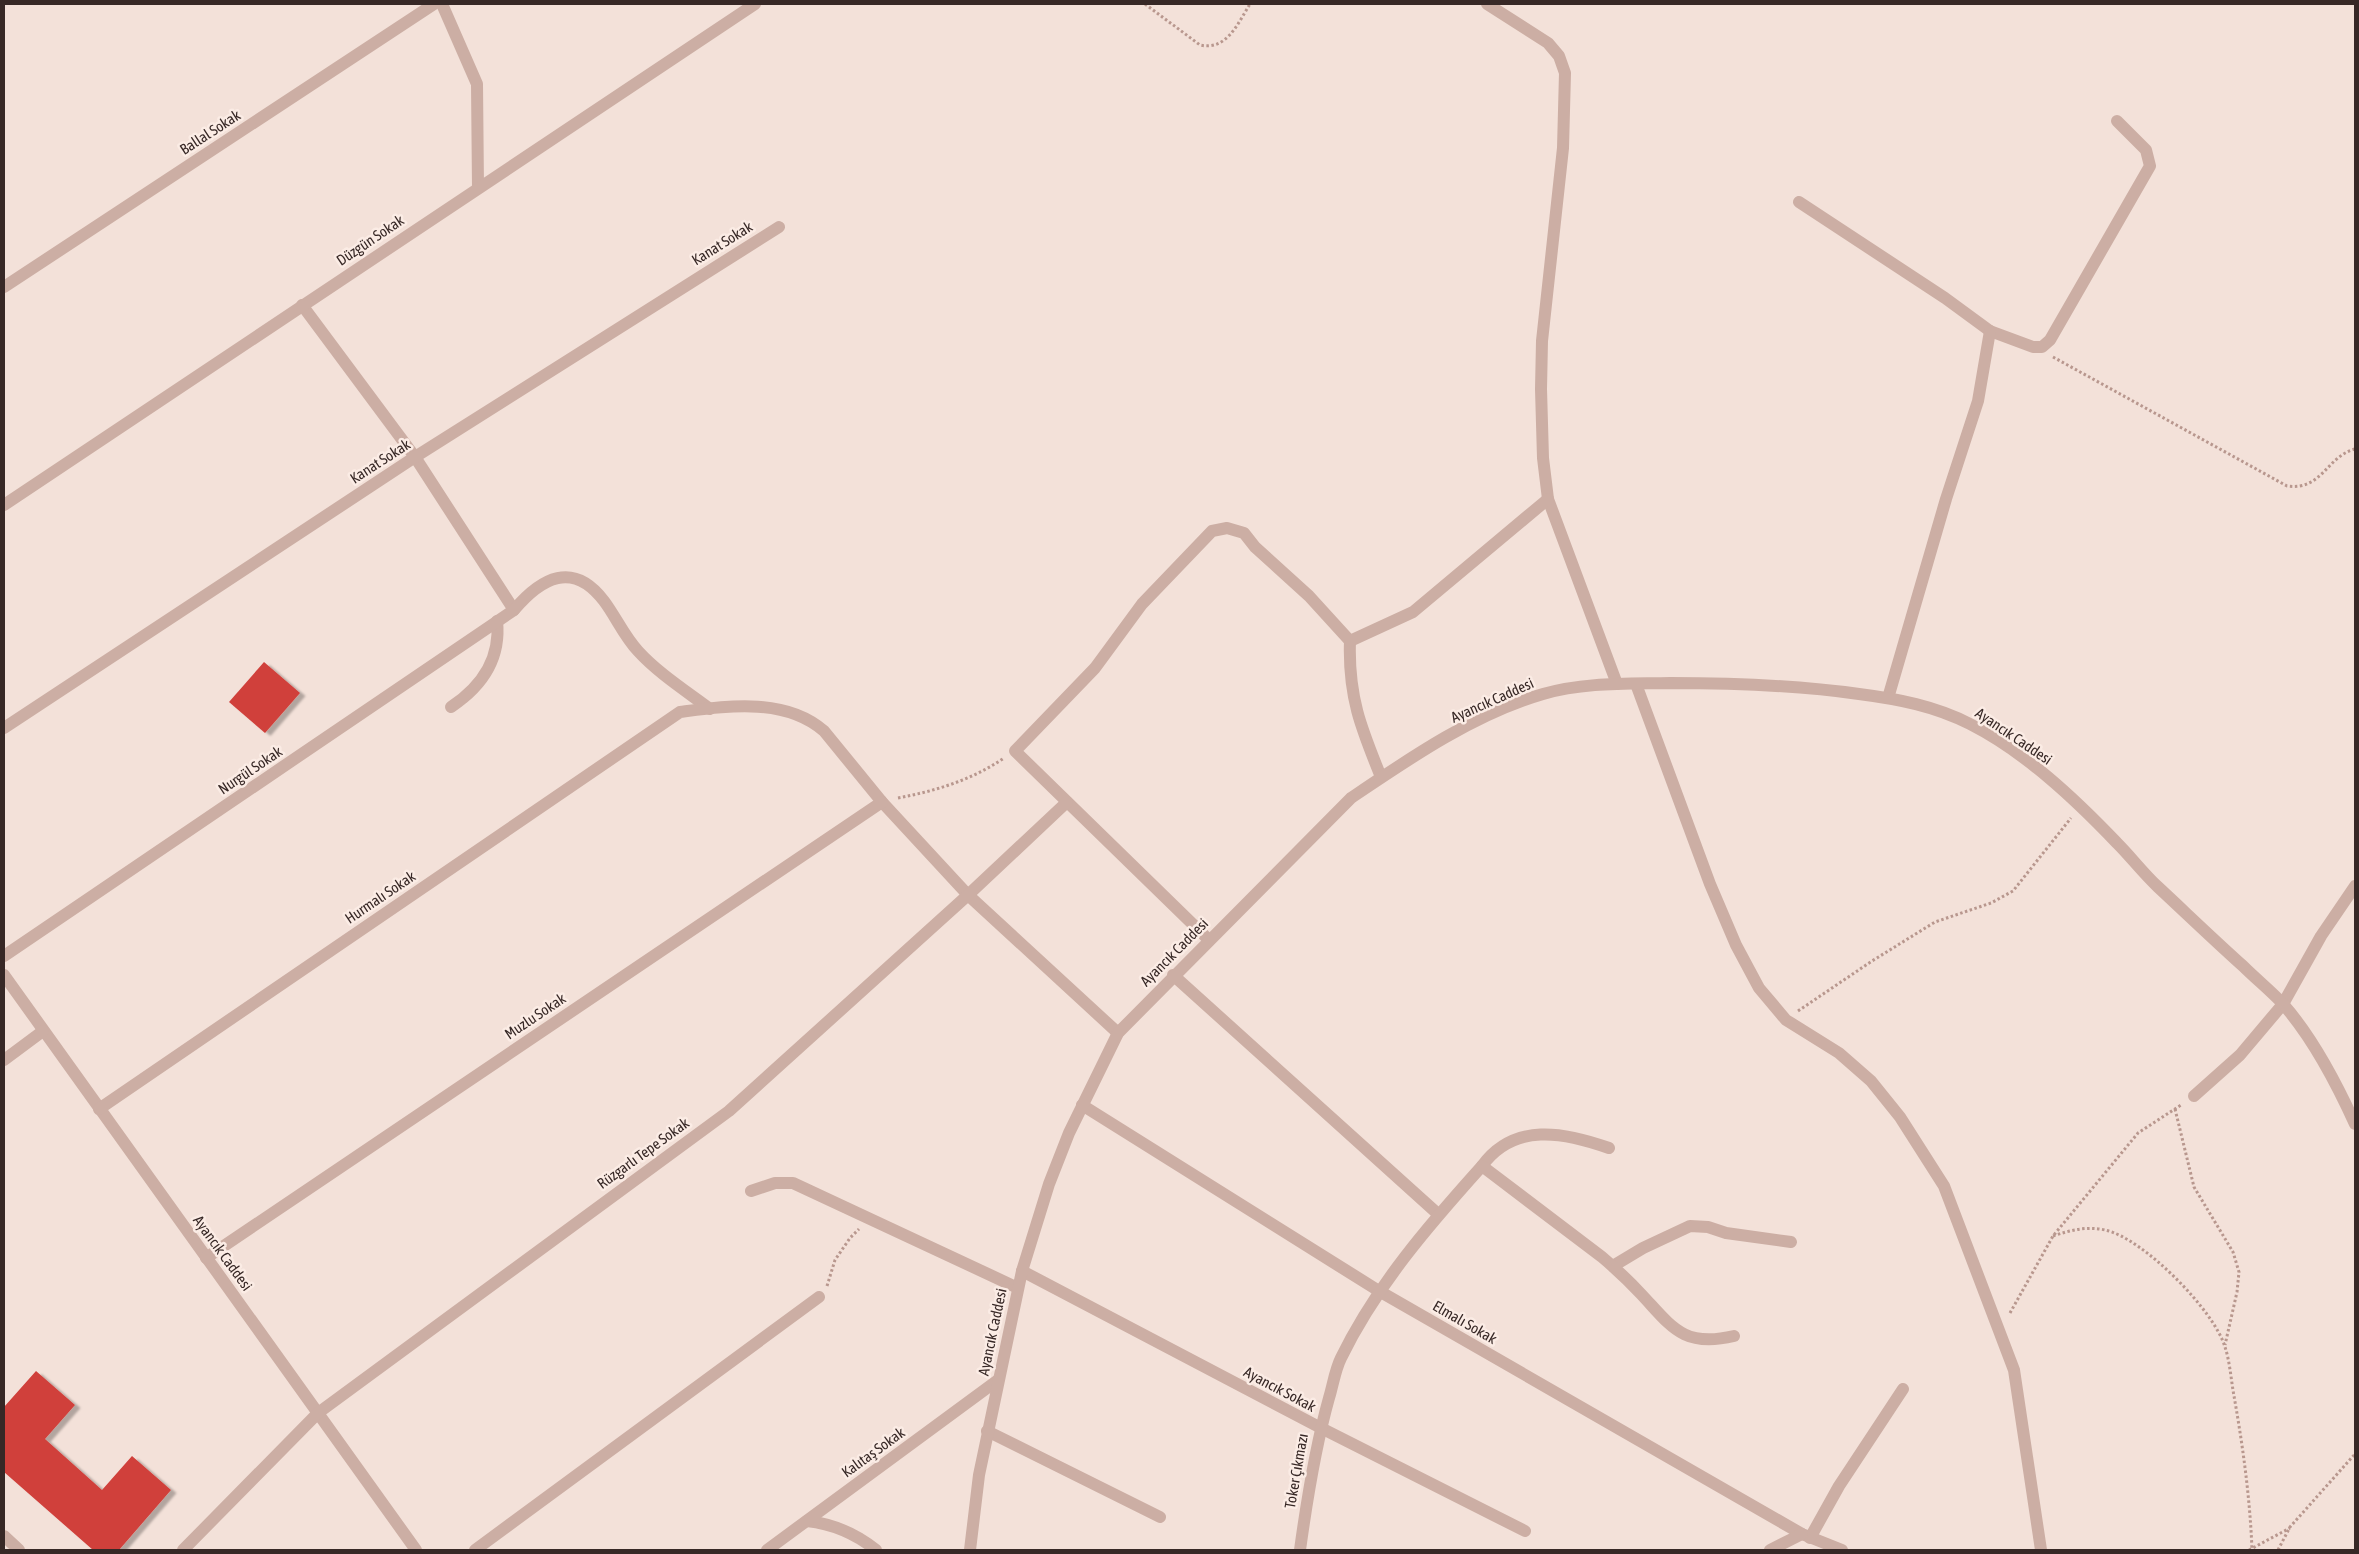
<svg xmlns="http://www.w3.org/2000/svg" width="2359" height="1554" font-family="'Asap Condensed',sans-serif">
  <style>
    .building { fill: #d03f3a; filter: url(#shadow) }
    .lines { fill: none; stroke-linecap: round; stroke-linejoin: round }
    .path { stroke: #b8978e; stroke-width: 3; stroke-dasharray: 2.5 2.5; stroke-linecap: butt }
    .minor { stroke: #ccaea4; stroke-width: 12 }
    .labels { text-anchor: middle; dominant-baseline: central; stroke-width: 5; stroke-linejoin: round; paint-order: stroke }
    .street-label { font-size: 15px; fill: #372826; stroke: #fbece5 }
  </style>
  <defs>
    <filter id="shadow"><feDropShadow dx="5.5" dy="3" stdDeviation="1" flood-color="#0004"/></filter>
  </defs>
  <rect width="100%" height="100%" fill="#f3e1d9"/>
  <!-- building -->
  <g class="building">
    <path d="M264,662L300,693L265,733L229,702Z"/>
    <path d="M36,1371L75,1405L45,1439L102,1490L132,1456L171,1490L119,1550H93L4,1472V1407Z"/>
  </g>
  <g class="lines">
    <!-- path -->
    <g class="path">
      <path d="M1145,4L1200,45C1227,51 1238,23 1250,4"/>
      <path d="M2053,357L2287,486C2322,491 2327,456 2355,449"/>
      <path d="M898,798C935,791 972,780 1004,758"/>
      <path d="M1798,1011L1872,961L1935,922L1991,903L2013,891L2071,818"/>
      <path d="M2175,1109L2194,1187L2233,1252L2239,1272L2237,1292L2225,1345"/>
      <path d="M2053,1236C2071,1230 2087,1226 2105,1230C2143,1238 2214,1310 2225,1347C2230,1362 2231,1380 2234,1396C2243,1447 2250,1498 2252,1550"/>
      <path d="M827,1286L835,1260L850,1238L859,1229"/>
      <path d="M2010,1313L2053,1236L2138,1133L2181,1105"/>
      <path d="M2249,1550L2290,1528"/>
      <path d="M2278,1550L2290,1527L2355,1454"/>
    </g>
    <!-- minor -->
    <g class="minor">
      <path d="M442,4L477,84L478,188"/>
      <path d="M1487,4L1548,43L1559,56L1565,73L1563,148L1542,341L1541,389L1543,458L1548,499L1617,684"/>
      <path d="M1799,202L1945,298L1990,331L2033,347H2042L2050,340L2150,166L2146,150L2117,121"/>
      <path d="M4,287L434,4"/>
      <path d="M302,305L415,457L514,610"/>
      <path d="M4,505L755,4"/>
      <path d="M1350,641C1348,696 1361,728 1381,777"/>
      <path d="M1636,684L1710,884L1736,945L1759,988L1786,1020L1839,1053L1871,1081L1900,1117L1944,1186L2014,1370L2041,1550"/>
      <path d="M1888,698L1946,499L1978,401L1990,331"/>
      <path d="M451,707C481,687 501,659 497,621"/>
      <path d="M4,728L415,457L779,227"/>
      <path d="M1209,940L1015,751L1095,668L1142,604L1212,531L1227,528L1244,533L1255,547L1309,596L1350,641L1413,612L1548,499"/>
      <path d="M4,956L514,610C541,578 573,560 604,601C616,617 624,636 638,651C658,673 686,691 710,709"/>
      <path d="M4,975L416,1550"/>
      <path d="M1173,975L1438,1214"/>
      <path d="M4,1060L43,1031"/>
      <path d="M2194,1096L2240,1055L2283,1004L2321,936L2355,886"/>
      <path d="M1082,1105L1379,1291L1802,1534L1842,1550"/>
      <path d="M99,1109L680,712C727,706 785,697 824,731L882,802L968,895L1118,1033"/>
      <path d="M1482,1166C1514,1122 1564,1132 1609,1148"/>
      <path d="M751,1191L775,1183H793L1018,1288"/>
      <path d="M206,1258L882,802"/>
      <path d="M1613,1266L1643,1248L1690,1226L1708,1227L1726,1233L1791,1242"/>
      <path d="M1022,1271L1321,1428L1525,1531"/>
      <path d="M987,1431L1160,1517"/>
      <path d="M807,1521C834,1524 855,1533 876,1550"/>
      <path d="M4,1536L19,1550"/>
      <path d="M1810,1538L1839,1486L1903,1389"/>
      <path d="M183,1550L318,1413L729,1111L968,895L1067,802"/>
      <path d="M475,1550L819,1297"/>
      <path d="M767,1550L998,1380"/>
      <path d="M970,1550L979,1475L1022,1271L1049,1184L1069,1133L1118,1033L1351,798C1410,758 1474,714 1543,694C1584,682 1628,684 1670,683C1734,683 1796,685 1859,694C1898,699 1935,706 1970,724C2025,752 2074,798 2117,843C2131,857 2143,873 2158,887C2186,913 2214,940 2243,966C2256,979 2271,991 2283,1004C2313,1038 2336,1082 2355,1124"/>
      <path d="M1300,1550C1307,1499 1315,1448 1329,1398C1333,1385 1335,1370 1341,1358C1376,1286 1429,1225 1482,1166L1602,1257C1615,1268 1628,1280 1641,1294C1672,1327 1683,1348 1734,1336"/>
      <path d="M1770,1550L1802,1534"/>
    </g>
  </g>
  <g class="labels">
    <!-- street labels -->
    <g class="street-label">
      <text transform="translate(210 132) rotate(-33)">Ballal Sokak</text>
      <text transform="translate(370 240) rotate(-34)">Düzgün Sokak</text>
      <text transform="translate(722 243) rotate(-32)">Kanat Sokak</text>
      <text transform="translate(380 461) rotate(-33)">Kanat Sokak</text>
      <text transform="translate(1492 700) rotate(-24)">Ayancık Caddesi</text>
      <text transform="translate(2014 736) rotate(34)">Ayancık Caddesi</text>
      <text transform="translate(250 770) rotate(-34)">Nurgül Sokak</text>
      <text transform="translate(380 897) rotate(-34)">Hurmalı Sokak</text>
      <text transform="translate(1174 952) rotate(-45)">Ayancık Caddesi</text>
      <text transform="translate(535 1016) rotate(-34)">Muzlu Sokak</text>
      <text transform="translate(643 1153) rotate(-36)">Rüzgarlı Tepe Sokak</text>
      <text transform="translate(223 1253) rotate(54)">Ayancık Caddesi</text>
      <text transform="translate(1465 1322) rotate(30)">Elmalı Sokak</text>
      <text transform="translate(992 1332) rotate(-78)">Ayancık Caddesi</text>
      <text transform="translate(1280 1389) rotate(28)">Ayancık Sokak</text>
      <text transform="translate(873 1452) rotate(-36)">Kalıtaş Sokak</text>
      <text transform="translate(1296 1471) rotate(-80)">Toker Çıkmazı</text>
    </g>
  </g>
  <!-- border -->
  <rect width="2359" height="1554" fill="none" stroke="#372826" stroke-width="10"/>
</svg>
